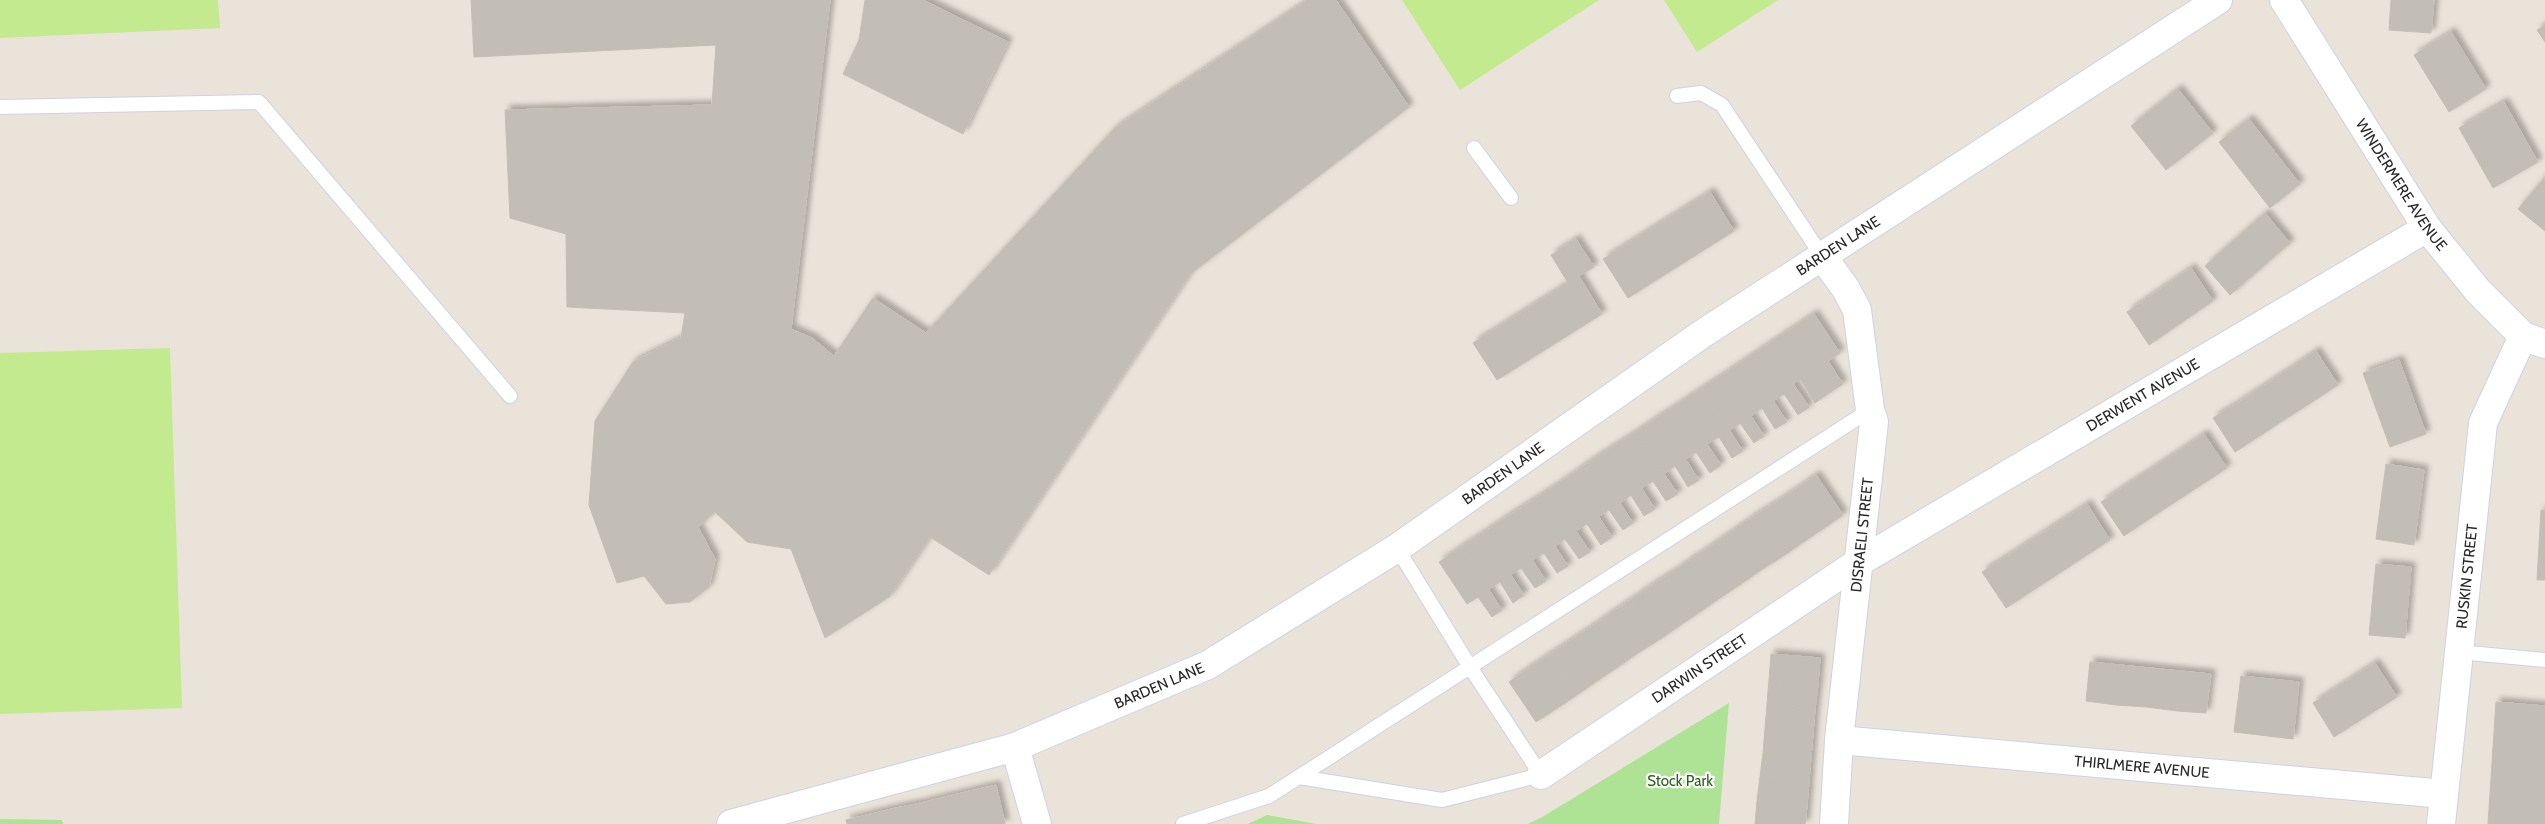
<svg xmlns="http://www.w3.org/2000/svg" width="2545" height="824" font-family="Cabin,sans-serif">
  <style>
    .green { fill: #aee294 }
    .pitch { fill: #c3ea8f }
    .building { fill: #c2bdb5; stroke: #c5bfb3; filter: url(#shadow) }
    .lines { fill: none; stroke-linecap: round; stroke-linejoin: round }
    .lane-casing { stroke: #ced2e1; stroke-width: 16 }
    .street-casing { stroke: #ced2e1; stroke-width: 30 }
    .secondary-casing { stroke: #ced2e1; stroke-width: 30 }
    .lane { stroke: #fff; stroke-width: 14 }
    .street { stroke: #fff; stroke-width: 28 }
    .secondary { stroke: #fff; stroke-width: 28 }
    .labels { text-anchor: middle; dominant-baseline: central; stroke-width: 4.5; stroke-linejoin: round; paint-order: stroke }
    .street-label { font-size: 15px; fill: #272727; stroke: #fff }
    .park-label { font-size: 15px; fill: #286318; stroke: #fff }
  </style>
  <defs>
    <filter id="shadow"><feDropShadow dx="4.5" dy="-4.5" stdDeviation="2.5" flood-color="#0004"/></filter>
  </defs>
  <rect width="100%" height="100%" fill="#eae3d9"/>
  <!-- green -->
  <g class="green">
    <path d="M1729,703L1719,824H1528L1544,816Z"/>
    <path d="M1267,815L1316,824H1248Z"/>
    <path d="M0,819L62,820L63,824H0Z"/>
  </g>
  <!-- pitch -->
  <g class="pitch">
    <path d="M0,0H218L220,28L0,38Z"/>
    <path d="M1402,0H1599L1460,90Z"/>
    <path d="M1664,0H1778L1697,52Z"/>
    <path d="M170,348L182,708L0,714V353Z"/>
  </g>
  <!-- building -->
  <g class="building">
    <path d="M471,0H830L791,329L812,338L834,356L873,298L926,333L1115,128L1308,0H1336L1409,107L1189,275L989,575L930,537L889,597L825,638L791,549L747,542L715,512L698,527L715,559L709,587L690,602L666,604L644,576L617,583L589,505L595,421L633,362L681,338L685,313L567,307L566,234L510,218L505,110L712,105L716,45L474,57Z"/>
    <path d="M865,0H923L1008,42L963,134L843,74L859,40Z"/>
    <path d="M2391,0H2434L2431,33L2389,30Z"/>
    <path d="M2545,25V42L2537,30Z"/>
    <path d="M2451,32L2486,89L2449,112L2414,55Z"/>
    <path d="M2178,89L2213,133L2166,170L2131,126Z"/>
    <path d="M2504,102L2538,162L2493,188L2459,128Z"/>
    <path d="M2249,119L2300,184L2270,208L2219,142Z"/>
    <path d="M2545,177V231L2518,209Z"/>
    <path d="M1710,192L1734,231L1628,298L1603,259Z"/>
    <path d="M2265,213L2290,243L2230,295L2205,266Z"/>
    <path d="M1576,239L1594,267L1579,276L1602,314L1497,380L1473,343L1568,283L1551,255Z"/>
    <path d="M2191,268L2213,301L2149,345L2127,312Z"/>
    <path d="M1814,314L1840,353L1828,361L1843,384L1829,393L1788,331Z"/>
    <path d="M1788,331L1829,393L1815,403L1800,379L1793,384L1767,345Z"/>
    <path d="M1767,345L1809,407L1798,415L1784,394L1773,401L1746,359Z"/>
    <path d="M2316,351L2338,385L2312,402L2291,368Z"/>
    <path d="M1746,359L1787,422L1775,429L1762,408L1751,416L1724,374Z"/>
    <path d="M2399,360L2426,434L2390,447L2363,373Z"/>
    <path d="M2291,368L2312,402L2287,418L2265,385Z"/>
    <path d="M1724,374L1764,436L1754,443L1740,423L1730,430L1702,388Z"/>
    <path d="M2265,385L2287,418L2261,435L2239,402Z"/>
    <path d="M1702,388L1743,451L1732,458L1719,437L1707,444L1680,403Z"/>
    <path d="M2239,402L2261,435L2235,452L2213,418Z"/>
    <path d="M1680,403L1721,465L1710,473L1696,452L1686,459L1658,417Z"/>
    <path d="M1658,417L1699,480L1688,487L1675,466L1664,474L1636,432Z"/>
    <path d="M1636,432L1664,474L1642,488L1614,446Z"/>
    <path d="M2204,434L2227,468L2201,485L2179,451Z"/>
    <path d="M1614,446L1655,509L1644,516L1631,495L1620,503L1592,460Z"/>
    <path d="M2179,451L2201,485L2175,502L2153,468Z"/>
    <path d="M1592,460L1633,523L1623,530L1609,510L1598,517L1571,475Z"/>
    <path d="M2386,464L2424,470L2414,545L2376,539Z"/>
    <path d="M2153,468L2175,502L2149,519L2127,485Z"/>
    <path d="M1664,474L1678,494L1666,501L1653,481Z"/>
    <path d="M1571,475L1612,537L1601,545L1587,524L1576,531L1549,490Z"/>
    <path d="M1816,475L1843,515L1823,529L1796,489Z"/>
    <path d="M2127,485L2149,519L2124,536L2101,502Z"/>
    <path d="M1796,489L1823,529L1802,543L1775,503Z"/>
    <path d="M1549,490L1590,552L1579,559L1565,539L1555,546L1527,504Z"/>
    <path d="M1775,503L1802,543L1782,557L1754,516Z"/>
    <path d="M1527,504L1568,566L1557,573L1544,553L1533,560L1505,518Z"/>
    <path d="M2087,504L2110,540L2084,557L2061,521Z"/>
    <path d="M2541,510H2545V580H2537Z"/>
    <path d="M1754,516L1782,557L1761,570L1734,530Z"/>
    <path d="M1505,518L1546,581L1535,588L1521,568L1510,575L1483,533Z"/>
    <path d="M2061,521L2084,557L2058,574L2035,538Z"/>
    <path d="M1734,530L1761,570L1741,584L1714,544Z"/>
    <path d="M1483,533L1524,595L1513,603L1500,582L1489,589L1461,547Z"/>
    <path d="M2035,538L2058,574L2032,591L2009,555Z"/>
    <path d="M1714,544L1741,584L1720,598L1693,558Z"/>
    <path d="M1461,547L1502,610L1492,617L1478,597L1467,604L1439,562Z"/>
    <path d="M2009,555L2032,591L2006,608L1982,572Z"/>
    <path d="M1693,558L1720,598L1700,612L1673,572Z"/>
    <path d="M2376,564L2411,567L2405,638L2369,635Z"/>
    <path d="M1673,572L1700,612L1679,626L1652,585Z"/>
    <path d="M1652,585L1679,626L1659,640L1632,599Z"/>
    <path d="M1632,599L1659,640L1638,653L1611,613Z"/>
    <path d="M1611,613L1638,653L1618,667L1591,627Z"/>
    <path d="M1591,627L1618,667L1597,681L1570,641Z"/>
    <path d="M1570,641L1597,681L1577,695L1550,654Z"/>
    <path d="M1550,654L1577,695L1556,709L1529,668Z"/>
    <path d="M1771,654L1820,658L1818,684L1769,680Z"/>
    <path d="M2090,662L2120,665L2116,705L2086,701Z"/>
    <path d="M2375,663L2397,697L2334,737L2313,703Z"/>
    <path d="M2120,665L2150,668L2146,707L2116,705Z"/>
    <path d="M1529,668L1556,709L1536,722L1509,682Z"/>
    <path d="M2150,668L2180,671L2177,711L2146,707Z"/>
    <path d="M2180,671L2211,674L2206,713L2177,711Z"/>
    <path d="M2241,676L2299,682L2293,739L2234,732Z"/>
    <path d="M1769,680L1818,684L1815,709L1767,704Z"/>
    <path d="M2496,702L2545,706V824H2488Z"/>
    <path d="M1767,704L1815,709L1813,733L1765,728Z"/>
    <path d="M1765,728L1813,733L1811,757L1763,753Z"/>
    <path d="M1763,753L1811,757L1809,781L1760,777Z"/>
    <path d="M1760,777L1809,781L1807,806L1757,801Z"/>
    <path d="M996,785L1005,824H978L970,791Z"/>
    <path d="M970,791L978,824H952L945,797Z"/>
    <path d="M945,797L952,824H925L921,803Z"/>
    <path d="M1757,801L1807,806L1805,824H1755Z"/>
    <path d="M921,803L925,824H899L896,808Z"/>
    <path d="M896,808L899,824H873L871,814Z"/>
    <path d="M871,814L873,824H847L846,820Z"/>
  </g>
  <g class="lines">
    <!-- lane casing -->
    <g class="lane-casing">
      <g id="lane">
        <path d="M1677,96L1701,93L1722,105L1822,256"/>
        <path d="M0,107L259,102L510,396"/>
        <path d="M1474,148L1511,198"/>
        <path d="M2458,652L2545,660"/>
        <path d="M1299,777L1442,800L1541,775L1470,667L1397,548"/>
        <path d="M1183,824L1269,796L1870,410"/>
      </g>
    </g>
    <!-- street casing -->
    <g class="street-casing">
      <g id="street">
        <path d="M1822,256L1846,289L1857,310L1870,410L1874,422L1839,740L1834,824"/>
        <path id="s1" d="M1839,740L2444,794"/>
        <path d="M1015,747L1037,824"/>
        <path id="s2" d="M1541,775L1859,562L2427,228"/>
        <path id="s3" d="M2441,824L2483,423L2523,336"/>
      </g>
    </g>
    <!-- secondary casing -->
    <g class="secondary-casing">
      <g id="secondary">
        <path id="s4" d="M2284,0L2427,228L2478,291L2523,336L2545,344"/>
        <path id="s5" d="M731,824L1015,747L1208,665L1397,548L1702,334L2218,0"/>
      </g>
    </g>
    <!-- lane -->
    <use href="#lane" class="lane"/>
    <!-- street -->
    <use href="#street" class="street"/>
    <!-- secondary -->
    <use href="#secondary" class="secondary"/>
  </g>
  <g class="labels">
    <!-- street labels -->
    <g class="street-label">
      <text stroke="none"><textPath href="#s4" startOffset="219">WINDERMERE AVENUE</textPath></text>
      <text stroke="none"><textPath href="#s5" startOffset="1261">BARDEN LANE</textPath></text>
      <text stroke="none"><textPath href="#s2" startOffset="712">DERWENT AVENUE</textPath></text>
      <text stroke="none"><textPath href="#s5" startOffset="856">BARDEN LANE</textPath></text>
      <text transform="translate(1862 535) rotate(-84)">DISRAELI STREET</text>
      <text stroke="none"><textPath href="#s3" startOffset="249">RUSKIN STREET</textPath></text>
      <text stroke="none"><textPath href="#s2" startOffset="191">DARWIN STREET</textPath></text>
      <text stroke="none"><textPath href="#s5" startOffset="451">BARDEN LANE</textPath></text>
      <text stroke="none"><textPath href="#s1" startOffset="304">THIRLMERE AVENUE</textPath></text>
    </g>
    <!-- park labels -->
    <g class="park-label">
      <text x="1680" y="781">Stock Park</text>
    </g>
  </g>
</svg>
